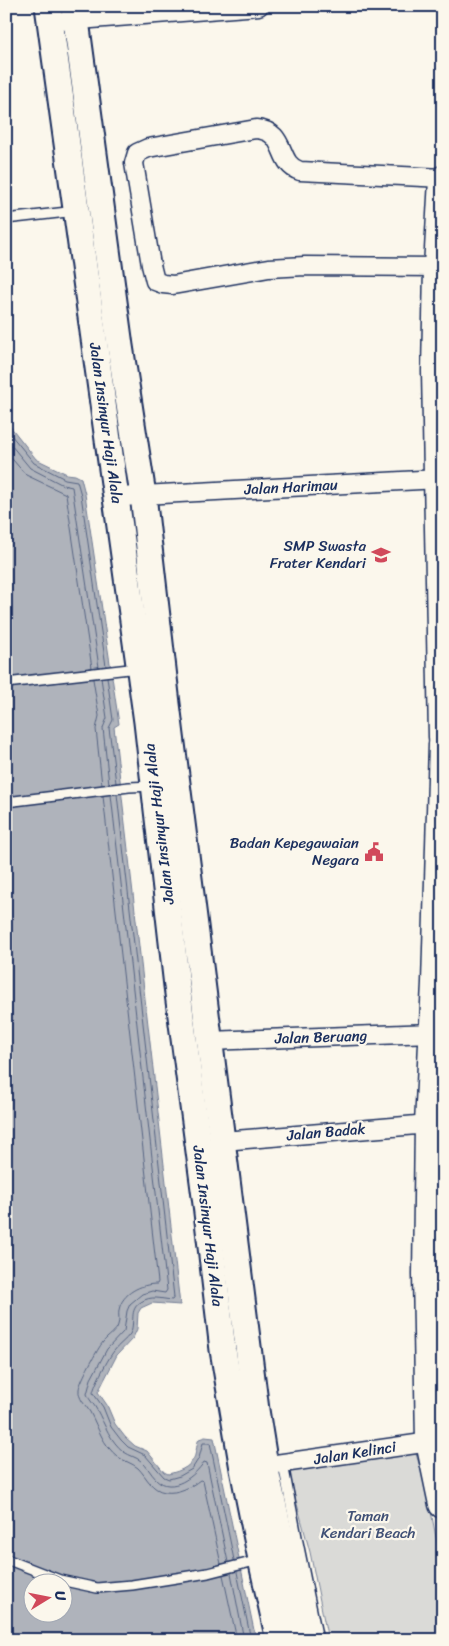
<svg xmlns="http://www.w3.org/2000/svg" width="449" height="1646" font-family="Sriracha,sans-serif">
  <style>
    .green { fill: #dadad7; stroke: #7a849a }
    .water { fill: #afb3bb; stroke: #747e96; fill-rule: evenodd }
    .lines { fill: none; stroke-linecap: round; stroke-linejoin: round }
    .shore { stroke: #566483; stroke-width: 1 }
    .lane-casing { stroke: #1b2f5e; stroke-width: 12 }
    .street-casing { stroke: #1b2f5e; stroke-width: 21 }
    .secondary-casing { stroke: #1b2f5e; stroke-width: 29 }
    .highway-casing { stroke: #1b2f5e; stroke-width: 31 }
    .lane { stroke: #fbf7ec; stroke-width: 9 }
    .street { stroke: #fbf7ec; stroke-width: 18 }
    .secondary { stroke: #fbf7ec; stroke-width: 25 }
    .highway { stroke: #fbf7ec; stroke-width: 28 }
    .labels { text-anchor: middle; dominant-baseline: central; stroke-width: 4.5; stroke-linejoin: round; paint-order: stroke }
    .street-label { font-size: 15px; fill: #1b2f5e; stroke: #fbf7ec }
    .poi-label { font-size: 15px; fill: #1b2f5e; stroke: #fbf7ec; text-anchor: end }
    .park-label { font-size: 15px; fill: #415176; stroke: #fbf7ec }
  </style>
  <rect width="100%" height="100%" fill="#fbf7ec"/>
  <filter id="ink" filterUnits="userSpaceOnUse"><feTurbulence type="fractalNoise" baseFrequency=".02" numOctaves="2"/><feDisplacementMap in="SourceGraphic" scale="10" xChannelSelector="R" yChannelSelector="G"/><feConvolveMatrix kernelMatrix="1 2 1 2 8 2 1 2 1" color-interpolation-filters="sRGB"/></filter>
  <g filter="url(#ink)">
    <!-- green -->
    <path class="green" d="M416,1454L426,1486L443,1573V1640H328L310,1552L287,1467Z"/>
    <!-- water -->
    <path class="water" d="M6,421L36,459L67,474L75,475L81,478L85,494L119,724L114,727L180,1305L152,1303L141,1308L138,1313L137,1329L133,1338L117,1355L98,1392L107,1405L115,1424L125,1437L135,1446L147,1451L164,1472L168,1474C181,1471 194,1466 196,1451C197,1446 197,1443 199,1439L205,1437L214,1438L256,1640H6ZM32,1584H62V1614H32Z"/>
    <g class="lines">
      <!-- shore -->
      <g class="shore">
        <path d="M6,429L34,463L65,479L77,481L81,495L106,666"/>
        <path d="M6,439L30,468L63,485L72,487L99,667"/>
        <path d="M6,452L26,475L66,494L92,668"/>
        <path d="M107,677L113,720L109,728L116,783"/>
        <path d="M101,678L107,718L103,728L109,784"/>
        <path d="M93,679L99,716L96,729L102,785"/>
        <path d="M117,794L174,1297L172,1300C161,1299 151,1295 141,1302C128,1310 136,1322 130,1334C126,1340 118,1345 114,1351C109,1357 94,1385 93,1393L103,1407L111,1427L121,1440L128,1447L145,1455L164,1477L169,1479L180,1476L192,1469L199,1458L203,1443H210L234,1560"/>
        <path d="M111,795L167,1290L165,1293L152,1291L142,1294L130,1304L127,1311L124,1331L107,1349L91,1379L87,1394C89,1400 94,1404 97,1410C105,1425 110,1441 124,1452C130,1456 136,1457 141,1461C147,1466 151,1474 156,1479C172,1495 195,1476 204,1462L207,1463L228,1562"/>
        <path d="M103,796L158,1282L157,1284C141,1284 122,1293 119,1310C118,1315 120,1320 118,1325C117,1331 107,1337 103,1342C98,1348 80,1381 79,1389C78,1399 85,1404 90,1412C99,1429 102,1444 118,1457C124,1461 132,1463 138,1468C147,1477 151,1490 165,1492C178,1494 191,1487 200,1480L203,1481L221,1564"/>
        <path d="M237,1572L251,1640"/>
        <path d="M231,1573L244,1640"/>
        <path d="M223,1575L237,1640"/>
      </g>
      <!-- lane casing -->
      <g class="lane-casing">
        <g id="lane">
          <path d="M6,219L76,211"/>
          <path d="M6,683L138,668"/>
          <path d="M6,802L129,787L153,786"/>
          <path d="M283,1464L298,1542L318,1640"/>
          <path d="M6,1559L60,1580L97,1588L132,1585L208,1573L259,1560"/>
        </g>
      </g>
      <!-- street casing -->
      <g class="street-casing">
        <g id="street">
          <path d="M66,21L259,6"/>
          <path d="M438,267L305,266L269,268L173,285L163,284L155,281L151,265L134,163L137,153L148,148L256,129C288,131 276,164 300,171L443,178"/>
          <path d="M116,498L143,495L439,479"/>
          <path d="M209,1041L433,1033"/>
          <path d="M223,1141L429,1124"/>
          <path d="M255,1467L430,1442L438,1437"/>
        </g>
      </g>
      <!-- secondary casing -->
      <g class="secondary-casing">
        <g id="secondary">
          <path d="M48,6L147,722L177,986L206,1204L223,1350L243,1469L261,1559L279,1640"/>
          <path d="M74,6L120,346L143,495L167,704L256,1410L265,1466L303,1640"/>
        </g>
      </g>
      <!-- highway casing -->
      <g class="highway-casing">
        <g id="highway">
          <path d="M443,180L438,267L436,371L443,737"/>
          <path d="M443,744L436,983L429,1124L427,1274L430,1442L443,1504"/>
        </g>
      </g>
      <!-- lane -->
      <use href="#lane" class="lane"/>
      <!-- street -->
      <use href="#street" class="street"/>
      <!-- secondary -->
      <use href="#secondary" class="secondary"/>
      <!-- highway -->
      <use href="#highway" class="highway"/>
    </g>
  </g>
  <!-- icons -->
  <defs>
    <g id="school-bare" transform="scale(1.5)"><path d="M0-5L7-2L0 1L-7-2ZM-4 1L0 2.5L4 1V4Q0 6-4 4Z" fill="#d1495b" stroke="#fbf7ec" stroke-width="2.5" paint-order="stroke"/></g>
    <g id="civic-bare" transform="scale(1.5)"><path d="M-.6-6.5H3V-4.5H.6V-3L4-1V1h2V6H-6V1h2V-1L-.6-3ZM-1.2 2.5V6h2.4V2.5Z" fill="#d1495b" stroke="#fbf7ec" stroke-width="2.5" paint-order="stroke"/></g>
  </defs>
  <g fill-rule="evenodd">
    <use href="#school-bare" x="381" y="555"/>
    <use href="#civic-bare" x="374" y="852"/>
  </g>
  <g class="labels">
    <!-- street labels -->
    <g class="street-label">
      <text transform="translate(106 423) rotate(82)">Jalan Insinyur Haji Alala</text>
      <text transform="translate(291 487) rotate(-3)">Jalan Harimau</text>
      <text transform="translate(159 824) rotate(-97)">Jalan Insinyur Haji Alala</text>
      <text transform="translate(321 1037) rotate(-2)">Jalan Beruang</text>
      <text transform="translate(326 1132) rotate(-5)">Jalan Badak</text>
      <text transform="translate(208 1226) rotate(83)">Jalan Insinyur Haji Alala</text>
      <text transform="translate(355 1453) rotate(-9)">Jalan Kelinci</text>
    </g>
    <!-- poi labels -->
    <g class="poi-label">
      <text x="366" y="546">SMP Swasta<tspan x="366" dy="17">Frater Kendari</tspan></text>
      <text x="359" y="843">Badan Kepegawaian<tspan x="359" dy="17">Negara</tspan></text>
    </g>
    <!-- park labels -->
    <g class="park-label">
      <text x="368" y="1516">Taman<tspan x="368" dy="17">Kendari Beach</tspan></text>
    </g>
  </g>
  <!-- margin -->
  <rect width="449" height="1646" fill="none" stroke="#fbf7ec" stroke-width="25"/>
  <rect x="12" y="12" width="424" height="1621" fill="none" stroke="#1b2f5e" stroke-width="2" filter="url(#ink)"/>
  <!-- north arrow -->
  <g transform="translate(48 1598) rotate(80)"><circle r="24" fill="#fbf7ec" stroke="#a1a7b3"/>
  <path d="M0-4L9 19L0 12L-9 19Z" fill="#d1495b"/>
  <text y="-8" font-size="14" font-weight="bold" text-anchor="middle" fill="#1b2f5e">U</text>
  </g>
</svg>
